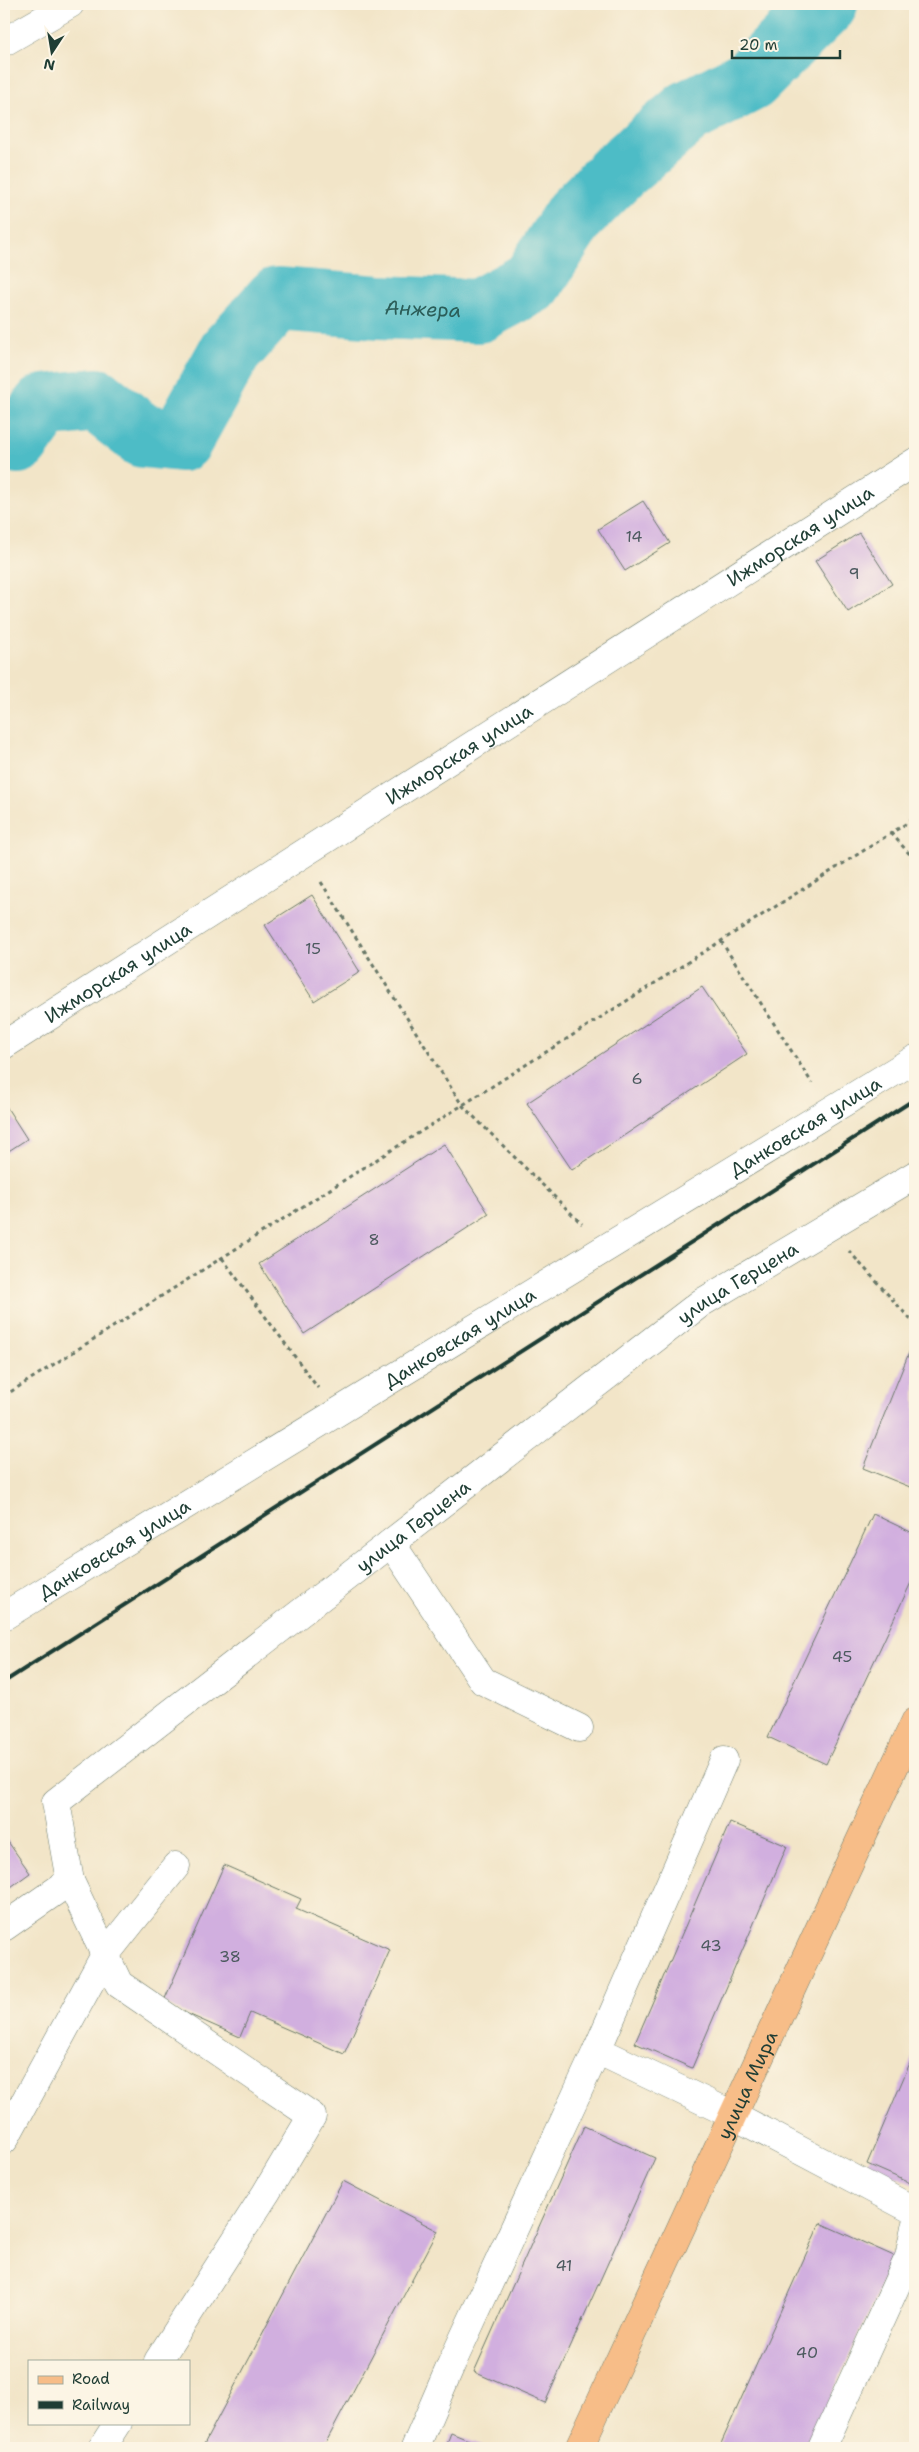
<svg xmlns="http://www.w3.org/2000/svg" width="919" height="2452" font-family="'Shantell Sans',sans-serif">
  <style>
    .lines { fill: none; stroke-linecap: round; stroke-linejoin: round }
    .river { stroke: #4ebcc6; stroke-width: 64 }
    .building { fill: #d1afdf }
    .minor-casing { stroke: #697868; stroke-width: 29 }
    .major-casing { stroke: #697868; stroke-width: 29 }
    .path { stroke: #697868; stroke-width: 3; stroke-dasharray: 4 4; stroke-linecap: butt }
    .minor { stroke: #fff; stroke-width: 28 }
    .major { stroke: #f7bd88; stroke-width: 28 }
    .rail { stroke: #1f3d34; stroke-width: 4 }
    .labels { text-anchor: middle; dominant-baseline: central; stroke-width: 4; stroke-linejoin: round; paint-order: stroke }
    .number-label { font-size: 16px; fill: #4c5a5f }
    .street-label { font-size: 19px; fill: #1f3d34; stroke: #fcf5e5 }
    .water-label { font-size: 20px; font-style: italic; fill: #2b5d58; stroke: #fcf5e5 }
  </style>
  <rect width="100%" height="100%" fill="#fcf5e5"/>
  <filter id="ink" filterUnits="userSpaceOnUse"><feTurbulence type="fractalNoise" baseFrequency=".02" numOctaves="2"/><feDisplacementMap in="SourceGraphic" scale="10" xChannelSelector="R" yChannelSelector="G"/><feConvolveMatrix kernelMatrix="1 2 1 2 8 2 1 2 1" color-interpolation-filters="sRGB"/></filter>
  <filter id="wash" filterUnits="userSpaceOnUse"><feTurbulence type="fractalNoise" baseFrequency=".0096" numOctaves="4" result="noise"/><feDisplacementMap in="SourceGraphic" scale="20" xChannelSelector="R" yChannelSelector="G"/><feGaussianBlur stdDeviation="1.12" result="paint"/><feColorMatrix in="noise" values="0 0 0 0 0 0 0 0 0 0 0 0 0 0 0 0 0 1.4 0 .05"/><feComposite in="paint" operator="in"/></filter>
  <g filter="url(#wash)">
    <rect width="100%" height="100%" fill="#f2e5c8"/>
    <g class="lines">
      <!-- river -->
      <path class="river" id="s1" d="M4,435L18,442L44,406L97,400L143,436L181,440L231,350L277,299L379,307L478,311L532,282L575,215L618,172L688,112L750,80L826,4"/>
    </g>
    <g id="blocks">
      <!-- building -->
      <g class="building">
        <path d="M643,501L670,543L625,571L598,529Z"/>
        <path d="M859,533L892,584L848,612L815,561Z"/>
        <path d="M312,895L360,972L314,1001L265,925Z"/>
        <path d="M702,987L747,1054L572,1170L527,1103Z"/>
        <path d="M4,1103L27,1139L4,1154Z"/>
        <path d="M444,1144L489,1214L304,1334L259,1264Z"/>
        <path d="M910,1350L915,1352V1489L863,1468Z"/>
        <path d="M873,1514L915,1534V1574L826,1764L768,1737Z"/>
        <path d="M730,1822L787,1846L692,2068L635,2043Z"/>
        <path d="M4,1836L30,1873L4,1892Z"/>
        <path d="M224,1865L301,1899L296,1909L390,1950L344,2054L250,2013L240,2037L163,2003Z"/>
        <path d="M915,2051V2185L867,2164Z"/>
        <path d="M584,2126L655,2158L545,2403L474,2372Z"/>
        <path d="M343,2181L438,2231L323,2448H202Z"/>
        <path d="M820,2223L894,2256L808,2448H719Z"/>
        <path d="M451,2433L488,2448H445Z"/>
      </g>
    </g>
  </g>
  <g filter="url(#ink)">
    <use href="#blocks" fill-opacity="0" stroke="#697868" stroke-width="1"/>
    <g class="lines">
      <!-- minor casing -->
      <g class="minor-casing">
        <g id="minor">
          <path d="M4,42L70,4"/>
          <path id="s2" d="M4,1045L915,462"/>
          <path d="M391,1543L483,1681L579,1728"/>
          <path id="s3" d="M4,1616L915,1059"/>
          <path d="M724,1760L597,2050L733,2115L915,2211"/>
          <path d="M70,1881L119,1984L312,2116L266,2193L158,2361"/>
          <path id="s4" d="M4,1927L70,1881L56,1802L701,1303L915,1175"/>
          <path d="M4,2140L105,1955L176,1866"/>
          <path d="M102,2448L118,2423"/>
          <path d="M415,2448L451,2365L597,2050"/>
          <path d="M822,2448L909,2257L915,2227"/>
        </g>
      </g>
      <!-- major casing -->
      <g class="major-casing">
        <g id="major">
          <path id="s5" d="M579,2448L915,1722"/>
        </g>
      </g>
      <!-- path -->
      <g class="path">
        <path d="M891,833L915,860"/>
        <path d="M321,882L462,1105L582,1224"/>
        <path d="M721,941L812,1083"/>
        <path d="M849,1251L910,1319L915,1321"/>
        <path d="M222,1258L318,1388"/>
        <path d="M4,1396L915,818"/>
      </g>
      <!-- minor -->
      <use href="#minor" class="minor"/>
      <!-- major -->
      <use href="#major" class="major"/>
      <!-- rail -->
      <path class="rail" d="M4,1682L915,1099"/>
    </g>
  </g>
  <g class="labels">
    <!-- number labels -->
    <g class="number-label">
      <text x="634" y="536">14</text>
      <text x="854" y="573">9</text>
      <text x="313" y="948">15</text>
      <text x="637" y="1078">6</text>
      <text x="374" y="1239">8</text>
      <text x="842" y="1656">45</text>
      <text x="711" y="1945">43</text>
      <text x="230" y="1956">38</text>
      <text x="564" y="2265">41</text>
      <text x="807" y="2352">40</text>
    </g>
    <!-- street labels -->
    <g class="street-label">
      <text stroke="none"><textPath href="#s2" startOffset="945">Ижморская улица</textPath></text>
      <text stroke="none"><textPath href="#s2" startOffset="540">Ижморская улица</textPath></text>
      <text stroke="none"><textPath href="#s2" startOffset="135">Ижморская улица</textPath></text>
      <text stroke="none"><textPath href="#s3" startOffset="939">Данковская улица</textPath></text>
      <text stroke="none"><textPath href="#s4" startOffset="1018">улица Герцена</textPath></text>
      <text stroke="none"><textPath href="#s3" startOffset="534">Данковская улица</textPath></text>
      <text stroke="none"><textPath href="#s4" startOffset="612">улица Герцена</textPath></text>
      <text stroke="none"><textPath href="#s3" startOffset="129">Данковская улица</textPath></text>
      <text stroke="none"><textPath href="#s5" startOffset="400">улица Мира</textPath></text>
    </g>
    <!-- water labels -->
    <g class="water-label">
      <text stroke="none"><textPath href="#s1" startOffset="528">Анжера</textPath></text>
    </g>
  </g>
  <!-- margin -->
  <rect width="919" height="2452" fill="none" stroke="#fcf5e5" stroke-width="20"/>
  <!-- legend -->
  <rect x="28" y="2360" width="162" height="65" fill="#fcf5e5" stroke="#a4ab9e"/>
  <rect x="38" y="2376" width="25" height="8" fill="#f7bd88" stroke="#a4ab9e"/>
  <text x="72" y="2384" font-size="15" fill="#1f3d34">Road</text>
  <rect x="38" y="2401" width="25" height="8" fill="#1f3d34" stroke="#a4ab9e"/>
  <text x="72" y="2410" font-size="15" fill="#1f3d34">Railway</text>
  <!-- north arrow -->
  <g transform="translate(52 52) rotate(192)" stroke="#fcf5e5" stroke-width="4" paint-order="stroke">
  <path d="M0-4L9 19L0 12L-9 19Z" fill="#1f3d34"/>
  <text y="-8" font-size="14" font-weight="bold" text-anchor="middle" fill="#1f3d34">N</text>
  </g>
  <!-- scale -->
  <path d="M732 50v8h108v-8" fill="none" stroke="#1f3d34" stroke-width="2.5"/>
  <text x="739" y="50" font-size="15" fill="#1f3d34" stroke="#fcf5e5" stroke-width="4" paint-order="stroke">20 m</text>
</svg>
